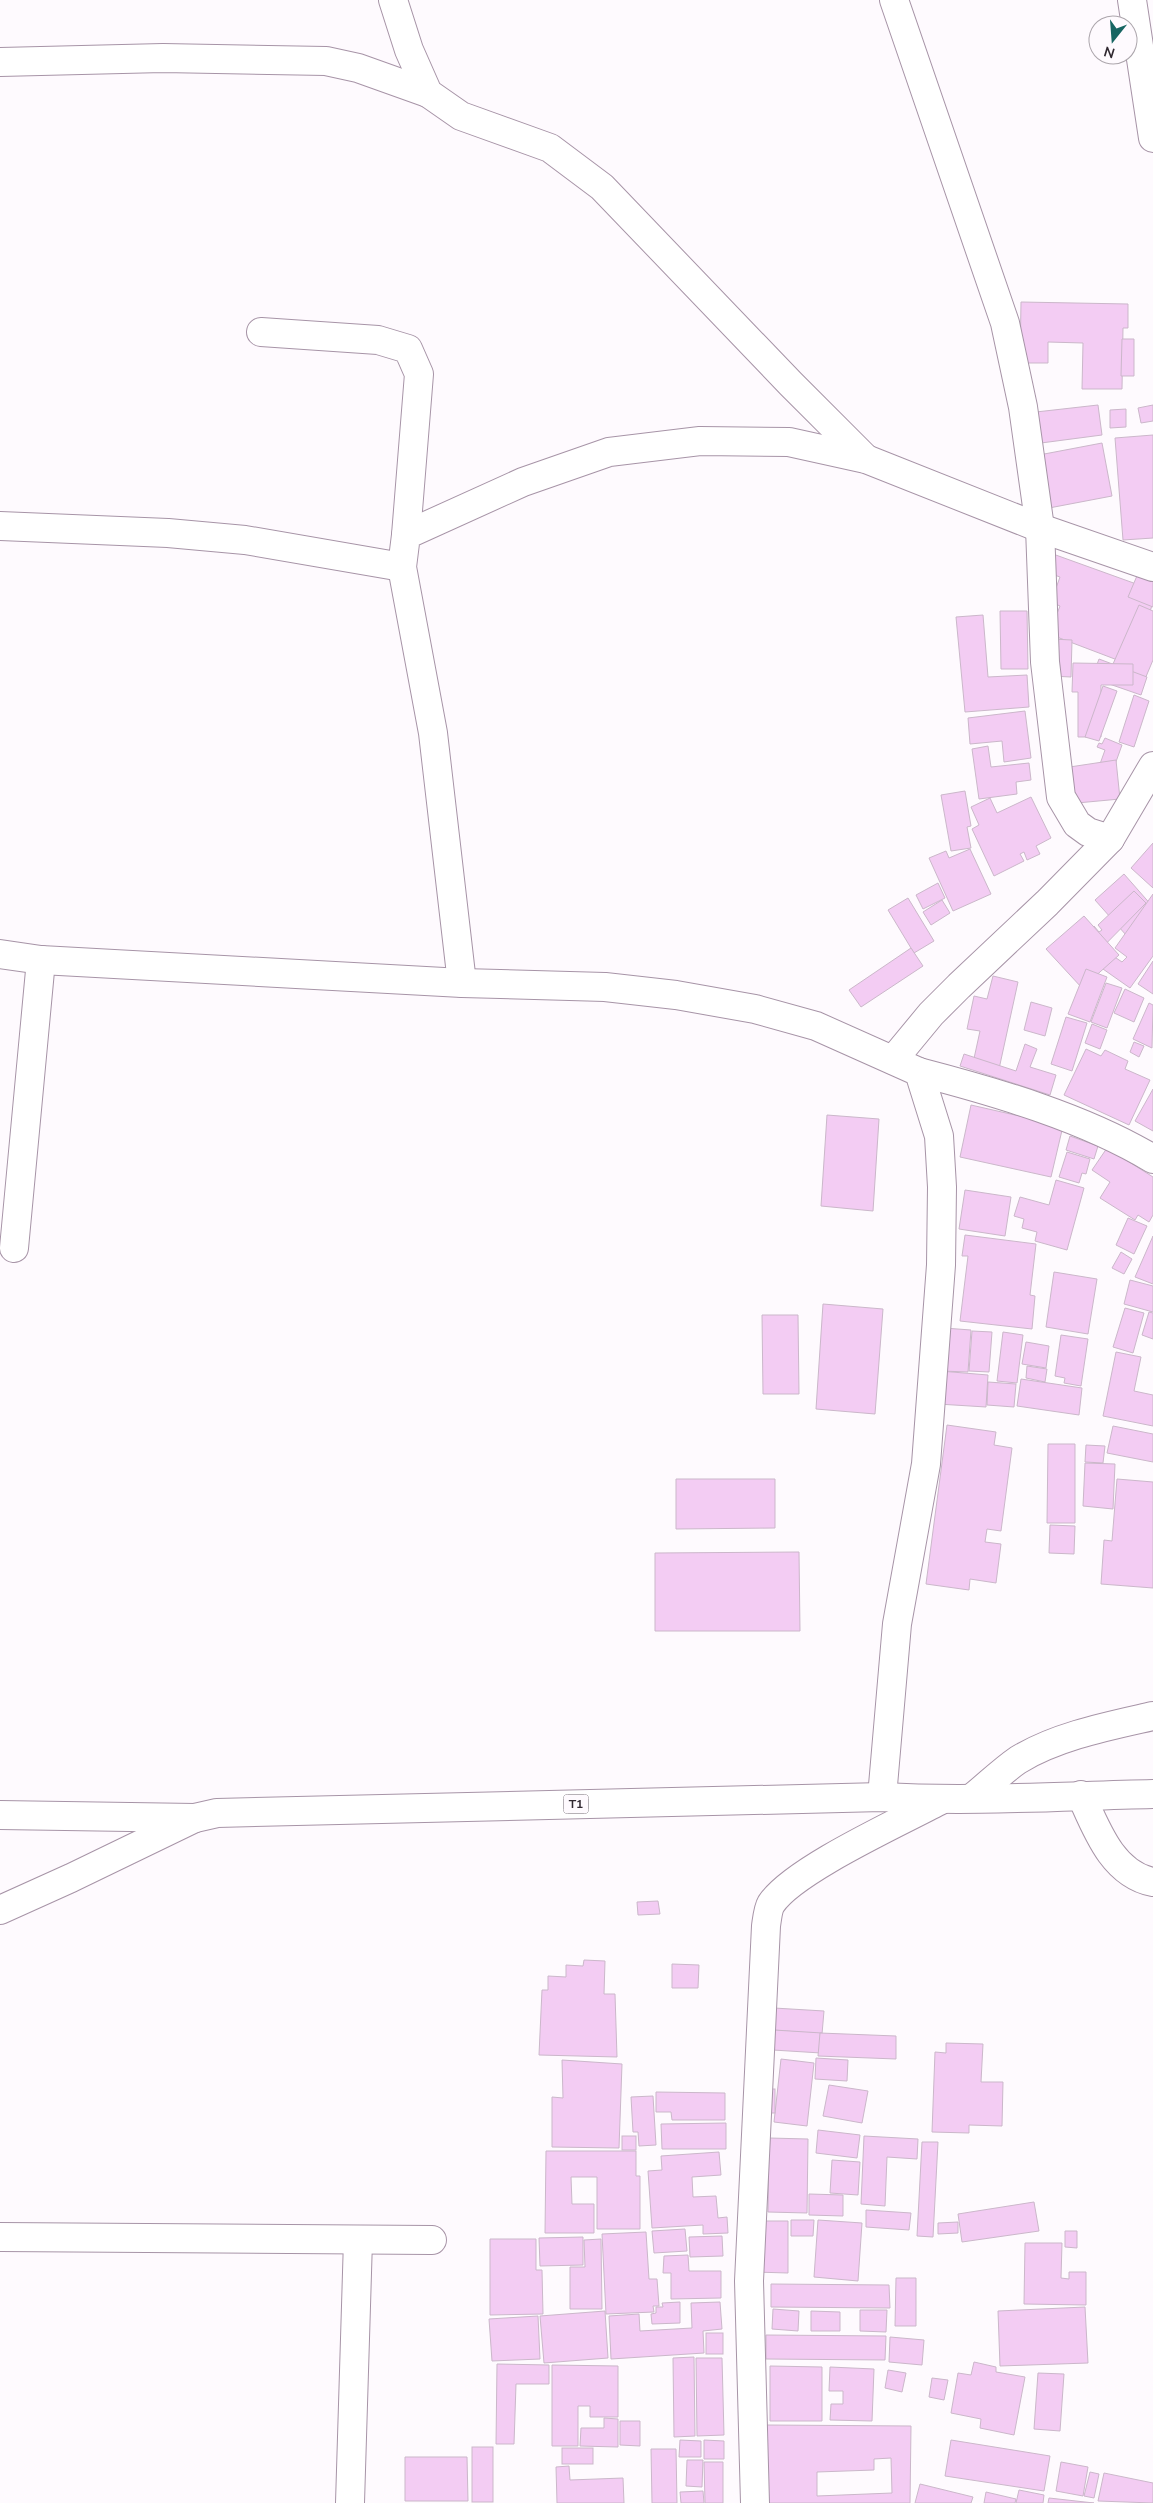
<svg xmlns="http://www.w3.org/2000/svg" width="1153" height="2503" font-family="'Nunito Sans',sans-serif">
  <style>
    .building { fill: #f3ccf3; stroke: #cbb7ca; fill-rule: evenodd }
    .lines { fill: none; stroke-linecap: round; stroke-linejoin: round }
    .minor-casing { stroke: #a794a7; stroke-width: 30 }
    .highway-casing { stroke: #a794a7; stroke-width: 30 }
    .minor { stroke: #fff; stroke-width: 28 }
    .highway { stroke: #fff; stroke-width: 28 }
    .labels { text-anchor: middle; dominant-baseline: central; stroke-width: 5; stroke-linejoin: round; paint-order: stroke }
    .shield { fill: #fefafe; stroke: #6e686e; stroke-width: 1 }
    .shield-label { font-size: 12px; font-weight: bold; fill: #312931 }
  </style>
  <rect width="100%" height="100%" fill="#fefafe"/>
  <!-- building -->
  <g class="building">
    <path d="M1021,302L1128,304V328H1123L1122,389H1082L1083,343L1048,342V363H1020Z"/>
    <path d="M1122,339H1134V376H1121Z"/>
    <path d="M1098,405L1102,435L1041,443L1036,412Z"/>
    <path d="M1153,405V421L1141,423L1138,408Z"/>
    <path d="M1126,409V427L1110,428V410Z"/>
    <path d="M1153,435V538L1123,540L1115,438Z"/>
    <path d="M1102,443L1112,496L1049,508L1039,455Z"/>
    <path d="M1053,554L1153,590V602L1148,618L1137,614L1120,661L1049,634L1060,606L1051,602L1060,577L1046,572Z"/>
    <path d="M1139,571L1153,577V607L1128,597Z"/>
    <path d="M1139,605L1153,611V660L1145,679L1113,664Z"/>
    <path d="M1000,611H1027L1028,669H1001Z"/>
    <path d="M983,615L988,677L1027,675L1029,707L965,712L956,617Z"/>
    <path d="M1052,639L1072,640L1071,677L1051,676Z"/>
    <path d="M1099,659L1147,677L1141,695L1092,678Z"/>
    <path d="M1073,663L1133,664V685H1101V737H1078V692H1072Z"/>
    <path d="M1103,686L1117,691L1099,741L1085,737Z"/>
    <path d="M1134,695L1149,701L1134,747L1119,742Z"/>
    <path d="M1025,711L1031,758L1004,762L1002,741L970,744L968,718Z"/>
    <path d="M1105,738L1122,745L1113,770L1100,764L1105,750L1097,747L1099,743L1102,744Z"/>
    <path d="M988,746L991,767L1029,763L1031,780L1016,782L1017,794L979,799L972,749Z"/>
    <path d="M1116,760L1120,799L1066,804L1063,768Z"/>
    <path d="M965,791L971,826L967,827L971,848L951,851L941,795Z"/>
    <path d="M1031,797L1051,838L1036,846L1040,854L1027,860L1024,852L1020,854L1024,861L994,876L972,829L979,825L971,807L990,798L997,813Z"/>
    <path d="M1153,843V888L1131,868Z"/>
    <path d="M970,849L991,894L953,911L929,858L946,851L949,858Z"/>
    <path d="M1124,874L1153,907V927L1134,944L1095,900Z"/>
    <path d="M938,883L945,898L923,909L916,895Z"/>
    <path d="M1134,891L1146,903L1086,964L1070,948L1094,926L1099,932L1102,930L1098,925Z"/>
    <path d="M1153,894V956L1130,988L1093,962L1103,949L1122,962L1127,957L1115,948Z"/>
    <path d="M908,898L934,941L914,953L888,910Z"/>
    <path d="M942,900L950,913L931,925L923,912Z"/>
    <path d="M1084,916L1119,955L1082,988L1046,949Z"/>
    <path d="M911,948L923,966L861,1007L849,990Z"/>
    <path d="M1153,961V994L1138,984Z"/>
    <path d="M1086,969L1107,977L1090,1022L1068,1014Z"/>
    <path d="M993,976L1018,982L999,1069L973,1063L980,1031L967,1029L974,996L987,999Z"/>
    <path d="M1106,983L1122,988L1107,1028L1091,1022Z"/>
    <path d="M1125,989L1144,998L1134,1022L1114,1013Z"/>
    <path d="M1031,1002L1052,1008L1045,1036L1024,1030Z"/>
    <path d="M1149,1003L1153,1005L1152,1048L1133,1039Z"/>
    <path d="M1066,1017L1087,1023L1072,1071L1051,1064Z"/>
    <path d="M1092,1024L1107,1030L1100,1049L1085,1043Z"/>
    <path d="M1134,1042L1144,1046L1139,1057L1130,1052Z"/>
    <path d="M1025,1044L1037,1049L1030,1067L1056,1075L1050,1095L960,1066L964,1054L1016,1071Z"/>
    <path d="M1086,1049L1101,1056L1105,1050L1128,1061L1125,1069L1150,1080L1129,1125L1064,1095Z"/>
    <path d="M1153,1089V1131L1135,1121Z"/>
    <path d="M971,1105L1063,1126L1051,1177L960,1157Z"/>
    <path d="M827,1115L879,1119L873,1211L821,1206Z"/>
    <path d="M1070,1136L1098,1146L1094,1159L1066,1150Z"/>
    <path d="M1107,1148L1153,1177V1215L1149,1222L1138,1215L1135,1220L1100,1198L1110,1182L1092,1170Z"/>
    <path d="M1067,1152L1090,1159L1086,1174L1082,1173L1079,1183L1059,1177Z"/>
    <path d="M1056,1180L1084,1188L1067,1250L1035,1241L1037,1232L1022,1228L1024,1219L1014,1216L1020,1197L1049,1205Z"/>
    <path d="M965,1190L1011,1197L1005,1236L959,1229Z"/>
    <path d="M1128,1218L1147,1226L1134,1254L1116,1245Z"/>
    <path d="M965,1235L1036,1244L1030,1295L1035,1296L1032,1329L960,1321L968,1256H962Z"/>
    <path d="M1153,1236V1284L1135,1277Z"/>
    <path d="M1121,1252L1132,1259L1124,1274L1112,1268Z"/>
    <path d="M1054,1272L1097,1279L1088,1334L1046,1327Z"/>
    <path d="M1130,1280L1153,1286V1312L1124,1304Z"/>
    <path d="M823,1304L883,1309L875,1414L816,1409Z"/>
    <path d="M1125,1308L1144,1313L1133,1353L1113,1347Z"/>
    <path d="M1149,1312L1153,1313V1339L1142,1335Z"/>
    <path d="M762,1315H798L799,1394H763Z"/>
    <path d="M944,1328L971,1330L968,1372L941,1371Z"/>
    <path d="M972,1331L992,1332L989,1372L969,1371Z"/>
    <path d="M1003,1332L1023,1335L1017,1383L997,1381Z"/>
    <path d="M1061,1335L1088,1339L1081,1386L1064,1383L1065,1378L1055,1376Z"/>
    <path d="M1026,1342L1049,1346L1046,1368L1022,1364Z"/>
    <path d="M1116,1352L1141,1357L1134,1391L1153,1395V1426L1103,1416Z"/>
    <path d="M1027,1366L1047,1369L1045,1382L1026,1378Z"/>
    <path d="M940,1371L988,1375L986,1407L938,1404Z"/>
    <path d="M1021,1379L1082,1388L1079,1415L1017,1406Z"/>
    <path d="M988,1382L1016,1384L1014,1407L987,1405Z"/>
    <path d="M947,1425L996,1432L994,1445L1012,1448L1001,1531L987,1529L985,1542L1001,1544L996,1583L970,1579L969,1590L926,1584Z"/>
    <path d="M1113,1426L1153,1434V1462L1107,1453Z"/>
    <path d="M1048,1444H1075V1523H1047Z"/>
    <path d="M1086,1445L1105,1446L1103,1463L1085,1462Z"/>
    <path d="M1085,1463L1115,1464L1113,1509L1083,1506Z"/>
    <path d="M676,1479H775V1528L676,1529Z"/>
    <path d="M1117,1479L1153,1482V1588L1101,1584L1104,1540L1112,1541Z"/>
    <path d="M1050,1525L1075,1526L1074,1554L1049,1553Z"/>
    <path d="M799,1552L800,1631H655V1553Z"/>
    <path d="M658,1901L660,1914L638,1915L637,1902Z"/>
    <path d="M584,1960L605,1961L604,1994H615L617,2057L539,2055L542,1990H548V1976L566,1977V1965L583,1966Z"/>
    <path d="M672,1964L699,1965L698,1988H672Z"/>
    <path d="M774,2008L824,2011L822,2034L773,2030Z"/>
    <path d="M774,2030L822,2033L821,2053L773,2050Z"/>
    <path d="M820,2033L896,2036V2059L818,2056Z"/>
    <path d="M946,2043L983,2044L981,2082H1003L1002,2126L969,2125V2133L932,2132L935,2052L946,2053Z"/>
    <path d="M816,2058L848,2060L847,2081L815,2079Z"/>
    <path d="M781,2059L814,2063L807,2126L774,2122Z"/>
    <path d="M562,2060L622,2064L619,2148L552,2147V2097L563,2098Z"/>
    <path d="M829,2085L868,2091L862,2123L823,2116Z"/>
    <rect x="761" y="2089" width="14" height="24"/>
    <path d="M656,2092L725,2093V2120H672L671,2112H656Z"/>
    <path d="M653,2096L656,2145L639,2146L638,2132H633L631,2097Z"/>
    <path d="M726,2123V2149H662L661,2124Z"/>
    <path d="M818,2130L860,2135L857,2158L816,2153Z"/>
    <rect x="622" y="2136" width="14" height="14"/>
    <path d="M864,2136L918,2139L917,2159L887,2157L885,2206L861,2204Z"/>
    <path d="M769,2138L808,2139L807,2213L768,2212Z"/>
    <path d="M922,2142H938L933,2237L917,2236Z"/>
    <path d="M546,2151H636V2176H640V2229H597V2177H571L572,2204H594V2233H545Z"/>
    <path d="M719,2152L721,2175L692,2177L693,2197L716,2196L718,2218L727,2217L728,2233L703,2234V2225L652,2228L648,2171L662,2170L661,2156Z"/>
    <path d="M832,2160L860,2162L858,2195L830,2193Z"/>
    <path d="M809,2194L843,2195V2216L809,2215Z"/>
    <path d="M1034,2202L1039,2231L962,2242L958,2214Z"/>
    <path d="M866,2210L911,2213L909,2230L866,2227Z"/>
    <path d="M791,2220H814L813,2236H791Z"/>
    <path d="M818,2220L862,2223L858,2281L814,2277Z"/>
    <path d="M754,2221H788V2273L754,2272Z"/>
    <path d="M958,2222V2233L938,2234V2223Z"/>
    <path d="M685,2229L687,2251L654,2253L652,2231Z"/>
    <path d="M1065,2231H1077V2248L1065,2247Z"/>
    <path d="M646,2232L649,2279H657L659,2306H653L654,2312L606,2314L602,2234Z"/>
    <path d="M722,2236L723,2256L690,2257L689,2237Z"/>
    <path d="M583,2237V2265L540,2266L539,2238Z"/>
    <path d="M490,2239H536V2270H542L543,2314L490,2315Z"/>
    <path d="M601,2239L602,2309H570V2267H585L584,2240Z"/>
    <path d="M1025,2243H1062L1061,2278L1069,2279V2272H1086V2305L1024,2304Z"/>
    <path d="M688,2255L689,2271H721V2298L671,2299V2273H663L664,2256Z"/>
    <path d="M896,2278H916V2326H895Z"/>
    <path d="M771,2284L889,2285L890,2308L771,2307Z"/>
    <path d="M680,2302V2323L652,2324L651,2314L656,2313V2307H663L662,2303Z"/>
    <path d="M720,2302L722,2329L703,2331L704,2353L611,2359L609,2316L639,2314L640,2331L692,2328L691,2303Z"/>
    <path d="M1085,2307L1088,2363L1000,2366L998,2311Z"/>
    <path d="M773,2309L799,2311L798,2331L772,2329Z"/>
    <path d="M860,2310H887L886,2332L860,2331Z"/>
    <path d="M605,2311L608,2358L544,2363L540,2316Z"/>
    <path d="M811,2311L840,2312V2331H811Z"/>
    <path d="M538,2316L540,2359L492,2361L489,2319Z"/>
    <rect x="706" y="2333" width="17" height="21"/>
    <path d="M766,2335L886,2336L885,2360L766,2359Z"/>
    <path d="M890,2337L924,2340L922,2365L889,2362Z"/>
    <path d="M694,2357L695,2436L674,2437L673,2358Z"/>
    <path d="M696,2358H722L724,2435L697,2436Z"/>
    <path d="M974,2362L996,2367V2372L1025,2377L1014,2435L980,2428L981,2419L951,2413L958,2373L971,2375Z"/>
    <path d="M497,2364L549,2365V2384H516L514,2444H496Z"/>
    <path d="M552,2365L618,2366V2417H590V2406H578V2446H552Z"/>
    <path d="M770,2366L822,2367V2421H770Z"/>
    <path d="M830,2367L874,2369L872,2421L830,2420L831,2404H843V2391H829Z"/>
    <path d="M888,2370L906,2373L902,2392L885,2388Z"/>
    <path d="M1038,2373L1064,2374L1060,2431L1034,2429Z"/>
    <path d="M932,2378L948,2380L944,2400L929,2397Z"/>
    <path d="M604,2418L618,2419V2447L580,2446L581,2428H604Z"/>
    <path d="M620,2421H640V2446L620,2445Z"/>
    <path d="M767,2425L911,2426L910,2503H767ZM891,2458L892,2493L817,2496V2472L874,2470V2459Z"/>
    <path d="M680,2440L701,2441V2457H679Z"/>
    <path d="M704,2440L724,2441V2459H704Z"/>
    <path d="M951,2440L1050,2456L1044,2491L945,2476Z"/>
    <rect x="472" y="2447" width="21" height="55"/>
    <rect x="562" y="2448" width="31" height="16"/>
    <path d="M651,2449H676L677,2503H652Z"/>
    <path d="M405,2457H467L468,2501H405Z"/>
    <path d="M687,2460H703L702,2487L686,2486Z"/>
    <path d="M704,2462H723V2503H705Z"/>
    <path d="M1061,2462L1088,2467L1083,2496L1056,2491Z"/>
    <path d="M569,2466L570,2480L623,2478L624,2503H557L556,2467Z"/>
    <path d="M1090,2472L1099,2474L1094,2498L1084,2496Z"/>
    <path d="M1104,2473L1153,2483V2503L1098,2501Z"/>
    <path d="M920,2484L973,2497L971,2503H915Z"/>
    <path d="M1019,2490L1044,2495L1043,2503H1016Z"/>
    <path d="M703,2491L704,2503H681L680,2492Z"/>
    <path d="M986,2492L1016,2499L1015,2503H984Z"/>
    <path d="M1049,2498L1094,2503H1048Z"/>
  </g>
  <g class="lines">
    <!-- minor casing -->
    <g class="minor-casing">
      <g id="minor">
        <path d="M393,0L409,50L428,93L461,116L550,148L602,187L791,384L866,459"/>
        <path d="M894,0L1005,323L1023,407L1040,528L1045,662L1061,797L1077,824L1088,832L1110,839"/>
        <path d="M1132,0L1153,138"/>
        <path d="M0,62L163,58L326,61L358,68L428,93"/>
        <path d="M261,332L378,340L408,349L419,374L406,535"/>
        <path d="M0,526L168,533L245,540L402,567"/>
        <path d="M0,954L41,960L462,983L605,987L676,995L755,1009L816,1026L919,1072L939,1136L942,1187L941,1265L926,1464L897,1624L882,1797"/>
        <path d="M462,983L433,733L402,567L406,535L523,482L609,452L700,441L789,442L866,459L1040,528L1153,567"/>
        <path d="M893,1060L931,1014L959,986L1047,903L1110,839L1153,766"/>
        <path d="M919,1072C996,1092 1085,1118 1153,1159"/>
        <path d="M14,1248L41,960"/>
        <path d="M1081,1795C1096,1828 1112,1874 1153,1882"/>
        <path d="M973,1797C988,1785 1002,1771 1018,1760C1057,1736 1109,1726 1153,1716"/>
        <path d="M0,1910L71,1878L195,1818"/>
        <path d="M0,2237L432,2240"/>
        <path d="M350,2503L358,2240"/>
        <path d="M755,2503L749,2281L766,1926C767,1919 768,1909 771,1904C793,1870 902,1821 941,1800"/>
      </g>
    </g>
    <!-- highway casing -->
    <g class="highway-casing">
      <path id="highway" d="M0,1815L195,1818L217,1813L882,1797C971,1802 1063,1796 1153,1794"/>
    </g>
    <!-- minor -->
    <use href="#minor" class="minor"/>
    <!-- highway -->
    <use href="#highway" class="highway"/>
  </g>
  <g class="labels">
    <!-- shield labels -->
    <rect class="shield" x="563.5" y="1794.5" width="25" height="19" rx="4"/>
    <g class="shield-label">
      <text x="576" y="1804">T1</text>
    </g>
  </g>
  <!-- north arrow -->
  <g transform="translate(1113 40) rotate(197)"><circle r="24" fill="#fefafe" stroke="#aca6ac"/>
  <path d="M0-4L9 19L0 12L-9 19Z" fill="#166562"/>
  <text y="-8" font-size="14" font-weight="bold" text-anchor="middle" fill="#312931">N</text>
  </g>
</svg>
